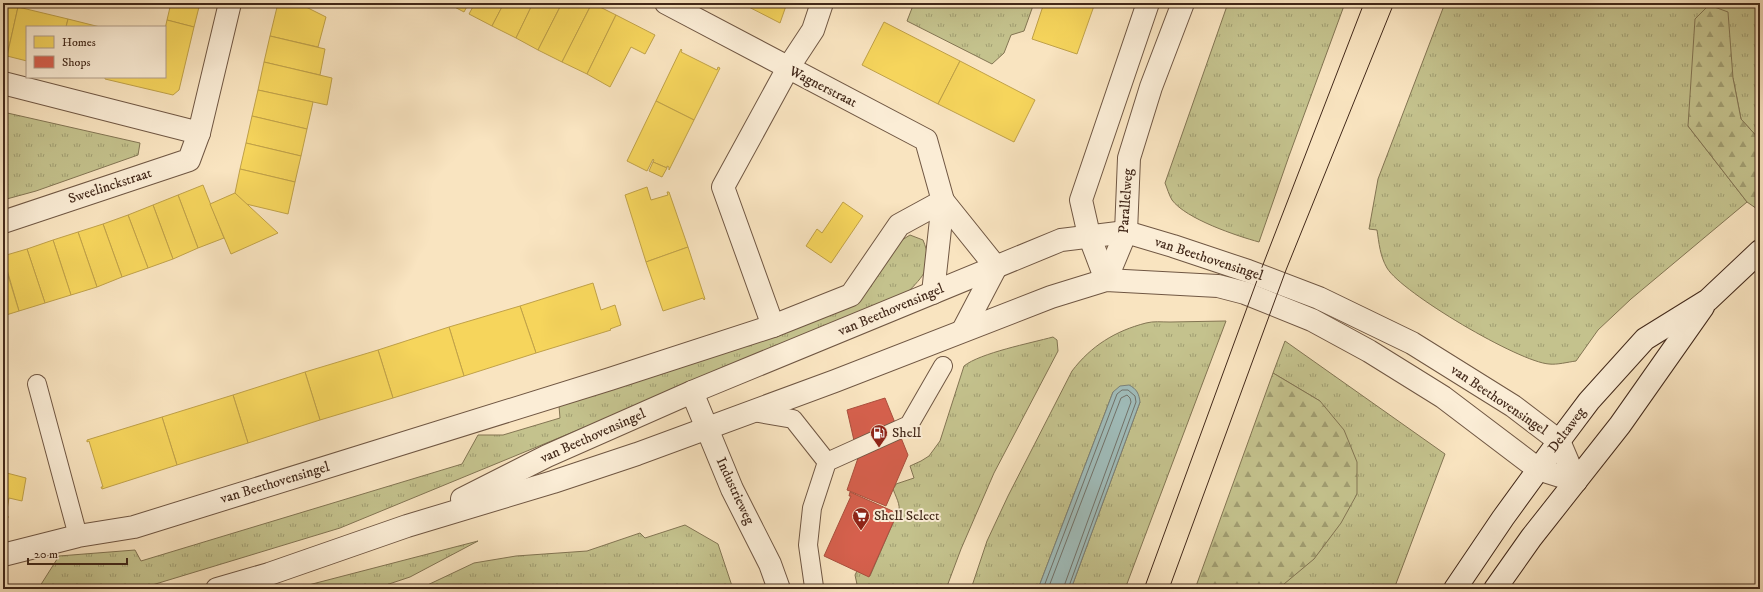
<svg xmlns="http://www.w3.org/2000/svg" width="1763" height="592" font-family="'IM FELL DW Pica',serif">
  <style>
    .grass { fill: url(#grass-tufts); stroke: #837553 }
    .forest { fill: url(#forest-firs); stroke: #837553 }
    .water { fill: #a0bdbb; stroke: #7a817a }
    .homes { fill: #f6d55c; stroke: #c0a148 }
    .shops { fill: #d6604d; stroke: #aa4f3d }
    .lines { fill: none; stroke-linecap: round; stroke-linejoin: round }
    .shore { stroke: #71726a; stroke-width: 1 }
    .service-casing { stroke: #705743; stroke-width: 20 }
    .minor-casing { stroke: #705743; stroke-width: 24 }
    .tertiary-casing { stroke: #705743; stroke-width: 24 }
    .secondary-casing { stroke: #422819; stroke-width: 24 }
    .service { stroke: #fbedd6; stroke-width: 18 }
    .minor { stroke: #fbedd6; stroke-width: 22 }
    .tertiary { stroke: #fbedd6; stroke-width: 22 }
    .secondary { stroke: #fbedd6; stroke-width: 22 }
    .tram { stroke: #422819; stroke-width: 1 }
    .labels { text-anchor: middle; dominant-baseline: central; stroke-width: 4; stroke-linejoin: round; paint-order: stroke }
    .street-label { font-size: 14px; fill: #422819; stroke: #fbedd6 }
    .poi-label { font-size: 14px; fill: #422819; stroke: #fbedd6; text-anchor: start }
  </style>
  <defs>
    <pattern id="grass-tufts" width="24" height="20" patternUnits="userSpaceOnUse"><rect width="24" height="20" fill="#c4c28d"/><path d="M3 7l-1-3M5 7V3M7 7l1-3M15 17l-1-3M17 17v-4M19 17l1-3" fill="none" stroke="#a19e72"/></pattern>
    <pattern id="forest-firs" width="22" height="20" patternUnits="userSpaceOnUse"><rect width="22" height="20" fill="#c4c28d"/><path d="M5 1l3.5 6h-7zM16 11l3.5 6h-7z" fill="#a19e72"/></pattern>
  </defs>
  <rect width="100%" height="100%" fill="#f9e4c0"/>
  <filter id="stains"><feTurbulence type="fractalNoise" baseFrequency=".005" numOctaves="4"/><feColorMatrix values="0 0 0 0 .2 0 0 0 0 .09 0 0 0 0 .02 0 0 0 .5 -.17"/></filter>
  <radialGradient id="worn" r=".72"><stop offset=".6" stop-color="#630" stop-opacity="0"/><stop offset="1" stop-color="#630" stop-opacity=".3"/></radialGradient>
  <!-- grass -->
  <g class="grass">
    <path d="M914,3H1034L1024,31L1011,35L1004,53L992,64L907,21Z"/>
    <path d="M1228,3H1345L1289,156L1259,242C1237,236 1186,219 1172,200C1169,195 1167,188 1165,183Z"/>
    <path d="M1445,3H1760V140L1741,119L1733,78L1688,126L1747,202L1631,299L1598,330L1576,361C1568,362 1557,365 1549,364C1519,362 1402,293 1387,268C1380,256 1379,243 1377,230L1369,229L1378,179Z"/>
    <path d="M3,112L140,143L138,155L36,191L3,200Z"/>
    <path d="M910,235L923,240C933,265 927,272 909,291L629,409L340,528L139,589H24L40,586L59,556L135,550L141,561L462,464L478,435H503L560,418L559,406L860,296L902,240Z"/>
    <path d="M1226,321L1125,589H1071L1140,402L1113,392L1038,589H971L987,541L1008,496L1072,371C1091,346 1115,331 1146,323C1153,321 1162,322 1170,322C1189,322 1207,321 1226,321Z"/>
    <path d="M1053,337L1057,340L1058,351L994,473L961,549L946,589H858L855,575L857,571L870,576L896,516L898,517C901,505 898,502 893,489L896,484L914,478L910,466L921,461L929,456L940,441L964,366C980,353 1031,343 1053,337Z"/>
    <path d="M1285,341L1445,454L1394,589H1278L1281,587L1320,401L1273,373Z"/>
    <path d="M685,525L718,544L733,589H419L474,563L516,556L587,551L640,533L645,538Z"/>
    <path d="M478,541L410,577L374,589H293Z"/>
  </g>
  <!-- forest -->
  <g class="forest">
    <path d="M1709,5L1728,12L1733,78L1741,119L1760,140V211L1747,202L1688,126L1695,19Z"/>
    <path d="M1273,373L1320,401L1344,430L1357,462V494L1341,523L1314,559L1278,589H1195Z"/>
  </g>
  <!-- water -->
  <path class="water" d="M1129,385C1137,389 1139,394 1140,402L1071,589H1038L1113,392L1120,386Z"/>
  <!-- homes -->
  <g class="homes">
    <path d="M171,3H200L194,27L167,20Z"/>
    <path d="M278,3H298L326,17L318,47L270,36Z"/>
    <path d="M447,3H469L464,12Z"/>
    <path d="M475,3H504L492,26L469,14Z"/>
    <path d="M504,3H533L516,38L492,26Z"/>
    <path d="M533,3H562L538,50L516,38Z"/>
    <path d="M562,3H592L562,62L538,50Z"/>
    <path d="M592,3L616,15L587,74L562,62Z"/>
    <path d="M741,3H787L780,23Z"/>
    <path d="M1044,3H1095L1077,54L1032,39Z"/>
    <path d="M3,4L18,7L7,56L3,55Z"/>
    <path d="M18,7L68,19L66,27H27V61L7,56Z"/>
    <path d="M616,15L655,35L645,54L631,47L610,87L587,74Z"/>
    <path d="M68,19L100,27H66Z"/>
    <path d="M167,20L194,27L179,90L173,95L105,79V77H165V29Z"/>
    <path d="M884,22L960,61L938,104L862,65Z"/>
    <path d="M270,36L325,49L320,75L264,62Z"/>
    <path d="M681,49L682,50L681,52L717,70L718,67L720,68L694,120L656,101Z"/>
    <path d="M960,61L1035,100L1014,142L938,104Z"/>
    <path d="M264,62L332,78L327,105L258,90Z"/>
    <path d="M258,90L313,102L307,129L252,116Z"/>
    <path d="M656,101L694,120L669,170V167L667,166V168L653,162L654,160L653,159L647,171L627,161Z"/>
    <path d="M252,116L307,129L301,156L246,143Z"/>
    <path d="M246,143L301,156L295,182L240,169Z"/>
    <path d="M653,162L667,168L662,177L649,171Z"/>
    <path d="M240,169L295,182L288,214L246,204L235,193Z"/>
    <path d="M203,185L224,238L198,248L178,195Z"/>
    <path d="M647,187L651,200L668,195L667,192H669L688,247L646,262L625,195Z"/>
    <path d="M235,193L278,233L231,254L210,204Z"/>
    <path d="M178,195L198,248L173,259L153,205Z"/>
    <path d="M843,202L863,216L831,263L806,246L817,229L822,233Z"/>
    <path d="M153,205L173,259L148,268L128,215Z"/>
    <path d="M128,215L148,268L122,277L103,224Z"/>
    <path d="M103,224L122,277L97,287L78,232Z"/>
    <path d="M78,232L97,287L71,295L53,240Z"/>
    <path d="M53,240L71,295L45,303L27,249Z"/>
    <path d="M688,247L705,299L704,300L703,298L663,311L646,262Z"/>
    <path d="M27,249L45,303L19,311L3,256Z"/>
    <path d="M3,259L19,311L3,316Z"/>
    <path d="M593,283L601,310L615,305L621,325L610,329L611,330L536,353L520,306Z"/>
    <path d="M520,306L536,353L464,376L449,327Z"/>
    <path d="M449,327L464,376L393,398L378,350Z"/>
    <path d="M378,350L393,398L320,420L305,372Z"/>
    <path d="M305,372L320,420L248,443L233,395Z"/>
    <path d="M233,395L248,443L177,465L162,417Z"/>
    <path d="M162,417L177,465L102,489L101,487H103L89,441L87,442V440Z"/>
    <path d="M3,472L26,478L22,501L9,498L6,516H8V518L3,517Z"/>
  </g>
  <!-- shops -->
  <g class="shops">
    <path d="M885,398L908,455L886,506L847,490L858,458L847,410Z"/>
    <path d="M850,492L899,514L898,517L896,516L869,577L824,556L851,496H849Z"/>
  </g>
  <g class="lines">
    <!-- shore -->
    <g class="shore">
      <path d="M1043,589L1117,394L1122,390H1128L1135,396L1136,402L1068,589"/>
      <path d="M1048,589L1121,398L1127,395L1130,398L1131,402L1063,589"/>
    </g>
    <!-- service casing -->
    <g class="service-casing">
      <g id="service">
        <path d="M37,384L78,536"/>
        <path d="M753,412L793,419L827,462"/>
        <path d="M813,589L814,587L808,545L812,508L827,462L909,425L943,366"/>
      </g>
    </g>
    <!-- minor casing -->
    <g class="minor-casing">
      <g id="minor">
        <path d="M666,3L926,140L943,201L933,293"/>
        <path d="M3,83L199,133"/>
        <path d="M943,201L996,267L963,330"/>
        <path d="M3,222L189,160L199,133L230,3"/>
        <path d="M1106,280L1089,235L1081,200L1148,3"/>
        <path d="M1106,280L1126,232L1129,158L1151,87L1183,3"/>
        <path d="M773,326L723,187L788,68L813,30L822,3"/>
        <path d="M692,392L732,489L770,564L779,589"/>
        <path d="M3,555L78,536L134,527L610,379L773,326L851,295L899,225L943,201"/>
      </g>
    </g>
    <!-- tertiary casing -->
    <g class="tertiary-casing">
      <g id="tertiary">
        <path d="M462,499L547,456L692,392L1061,240L1126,232L1173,246L1248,271L1319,298L1412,343L1513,406L1559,441L1576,481"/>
        <path d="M217,589L269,574L407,526L553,482L637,454L835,381L1051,297L1106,280L1218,286L1245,293L1312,320L1369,351L1443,397L1538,469L1576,481"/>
      </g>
    </g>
    <!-- secondary casing -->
    <g class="secondary-casing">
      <g id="secondary">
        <path d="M1455,589L1503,518L1559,441L1589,401L1645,339L1708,300L1760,251"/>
        <path d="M1495,589L1531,538L1620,425L1703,307"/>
      </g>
    </g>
    <!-- service -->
    <use href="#service" class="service"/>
    <!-- minor -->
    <use href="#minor" class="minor"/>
    <!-- tertiary -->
    <use href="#tertiary" class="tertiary"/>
    <!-- secondary -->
    <use href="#secondary" class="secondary"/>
    <!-- tram -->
    <g class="tram">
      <path d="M1144,589L1259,275L1364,3"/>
      <path d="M1169,589L1286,270L1394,3"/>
    </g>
  </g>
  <!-- icons -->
  <defs>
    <g id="fuel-pin" transform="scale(0.9)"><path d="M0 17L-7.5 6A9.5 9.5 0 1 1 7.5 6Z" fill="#8f2418" stroke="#fbedd6"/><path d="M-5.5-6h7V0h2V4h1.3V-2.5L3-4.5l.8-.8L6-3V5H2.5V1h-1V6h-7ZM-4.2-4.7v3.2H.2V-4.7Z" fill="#fff"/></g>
    <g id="supermarket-pin" transform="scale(0.9)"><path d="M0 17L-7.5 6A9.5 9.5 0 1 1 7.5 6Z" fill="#8f2418" stroke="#fbedd6"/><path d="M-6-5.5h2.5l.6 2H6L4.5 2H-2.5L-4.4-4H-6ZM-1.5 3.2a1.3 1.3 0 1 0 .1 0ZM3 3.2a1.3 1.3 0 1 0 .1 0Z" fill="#fff"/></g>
  </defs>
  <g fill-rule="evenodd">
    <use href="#fuel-pin" x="879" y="433"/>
    <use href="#supermarket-pin" x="861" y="516"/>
  </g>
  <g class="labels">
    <!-- street labels -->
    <g class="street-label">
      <text transform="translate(823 87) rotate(27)">Wagnerstraat</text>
      <text transform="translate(110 186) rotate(-18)">Sweelinckstraat</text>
      <text transform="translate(1126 201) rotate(-86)">Parallelweg</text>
      <text transform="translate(1209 259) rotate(18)">van Beethovensingel</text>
      <text transform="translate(891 310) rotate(-23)">van Beethovensingel</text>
      <text transform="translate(1499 400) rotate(34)">van Beethovensingel</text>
      <text transform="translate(1567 430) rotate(-53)">Deltaweg</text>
      <text transform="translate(593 436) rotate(-24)">van Beethovensingel</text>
      <text transform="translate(275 483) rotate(-17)">van Beethovensingel</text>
      <text transform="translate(735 491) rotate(65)">Industrieweg</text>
    </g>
    <!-- poi labels -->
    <g class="poi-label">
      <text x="892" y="433">Shell</text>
      <text x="874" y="516">Shell Select</text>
    </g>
  </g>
  <!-- margin -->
  <rect width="1763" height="592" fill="none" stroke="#f9e4c0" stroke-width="16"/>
  <rect x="4" y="4" width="1755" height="584" fill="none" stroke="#422819" stroke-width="2"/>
  <rect x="8" y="8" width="1747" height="576" fill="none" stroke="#422819"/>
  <!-- legend -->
  <rect x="26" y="26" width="140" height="52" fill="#fbedd6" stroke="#b19e8a"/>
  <rect x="34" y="36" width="20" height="12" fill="#f6d55c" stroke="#b19e8a"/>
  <text x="62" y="46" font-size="12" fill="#422819">Homes</text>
  <rect x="34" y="56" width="20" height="12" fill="#d6604d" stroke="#b19e8a"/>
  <text x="62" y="66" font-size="12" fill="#422819">Shops</text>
  <!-- scale -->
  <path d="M28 558v6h99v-6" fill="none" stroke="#422819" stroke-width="2"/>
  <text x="34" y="558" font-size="12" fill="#422819" stroke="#fbedd6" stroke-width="3" paint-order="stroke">20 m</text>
  <rect width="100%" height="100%" filter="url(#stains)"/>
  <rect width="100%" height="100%" fill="url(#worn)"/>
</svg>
